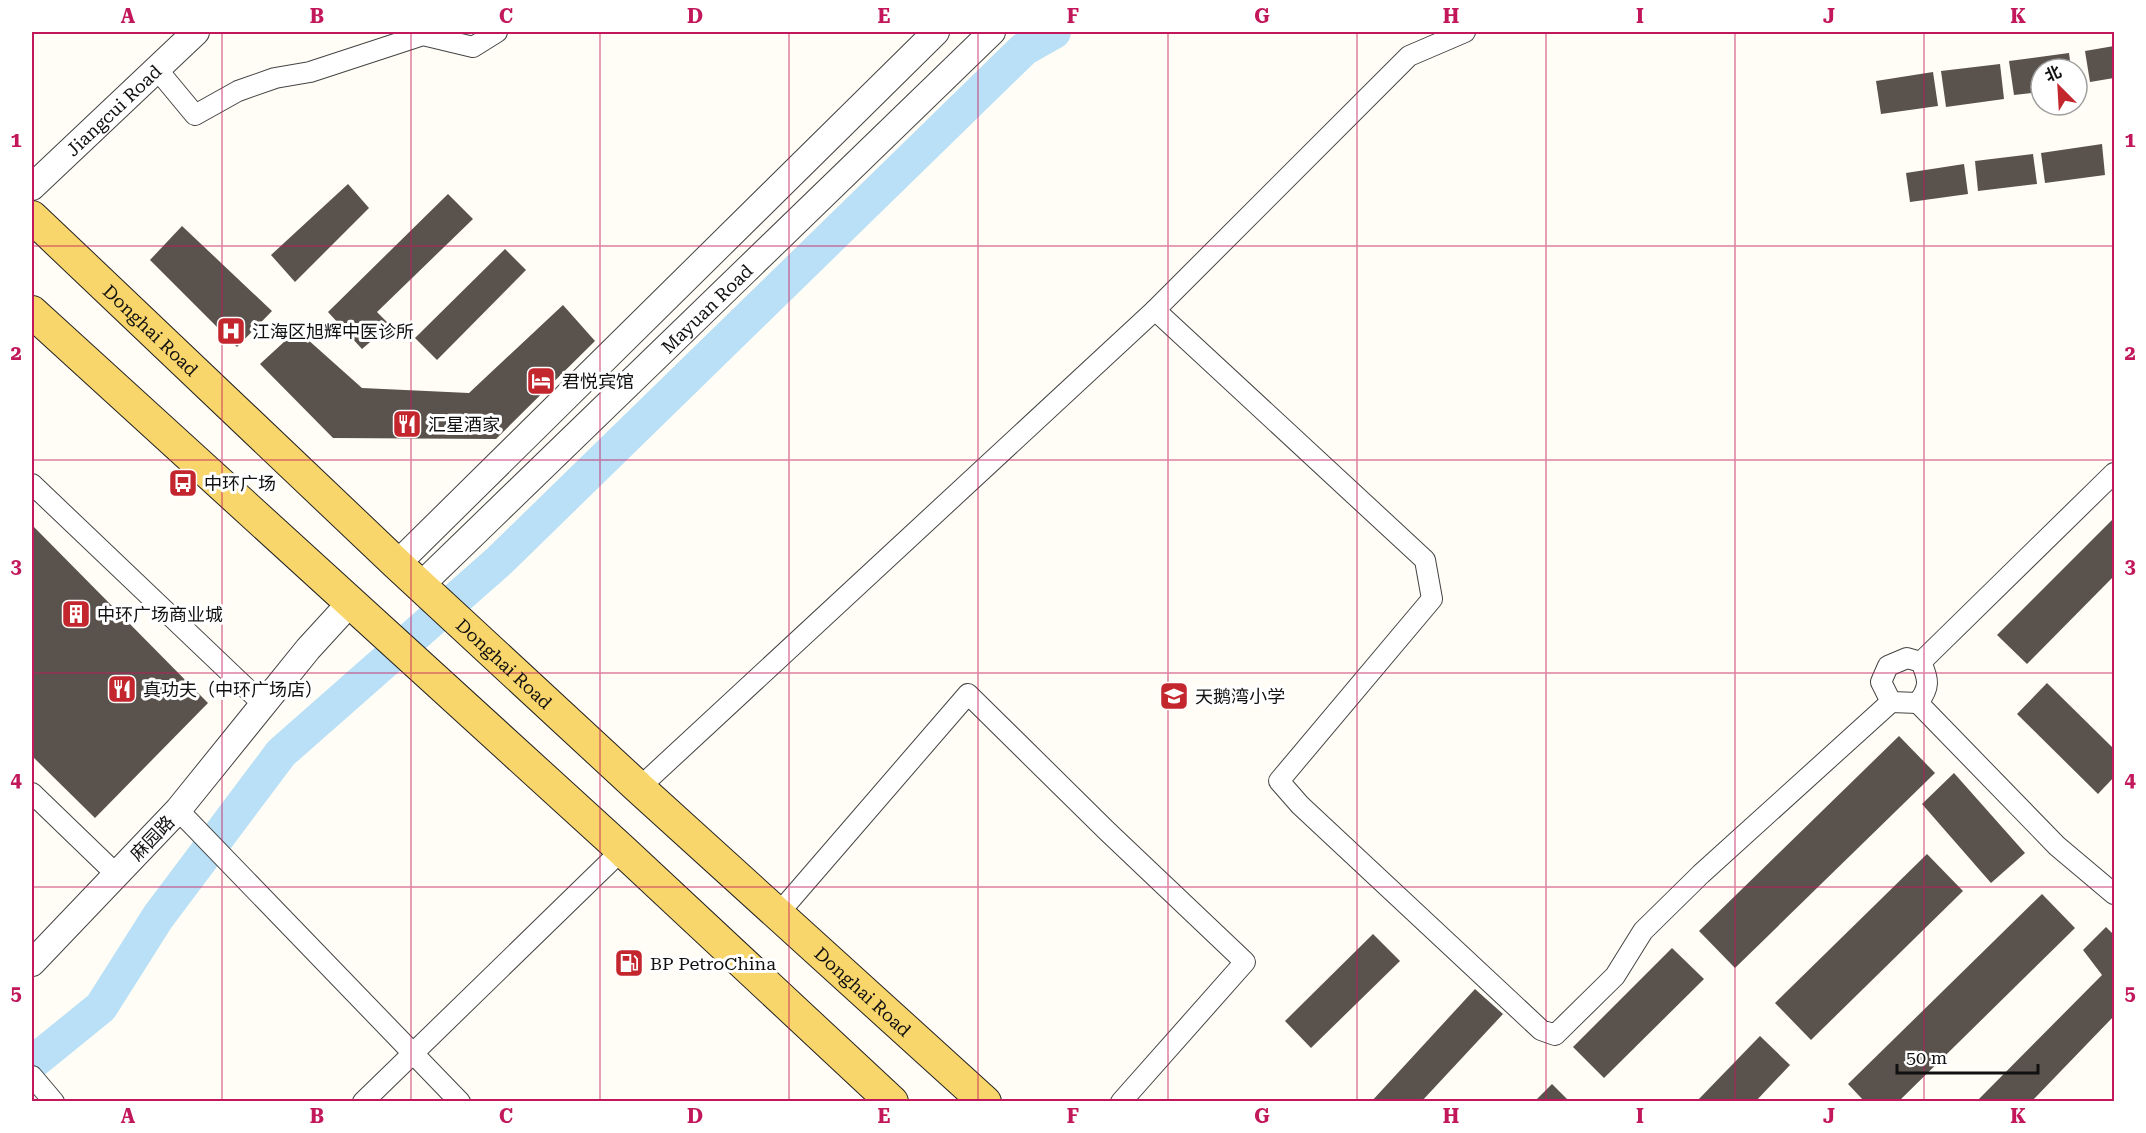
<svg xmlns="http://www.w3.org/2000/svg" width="2146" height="1133" font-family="'Roboto Serif','Noto Sans SC',serif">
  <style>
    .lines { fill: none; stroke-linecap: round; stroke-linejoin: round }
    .river { stroke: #b9e0f7; stroke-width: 34 }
    .building { fill: #5a524d }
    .minor-casing { stroke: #444; stroke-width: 22 }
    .tertiary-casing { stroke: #444; stroke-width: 28 }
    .primary-casing { stroke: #222; stroke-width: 34 }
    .minor { stroke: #fff; stroke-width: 20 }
    .tertiary { stroke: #fff; stroke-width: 26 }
    .primary { stroke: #f9d66b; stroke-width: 32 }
    .grid { fill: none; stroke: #c2185b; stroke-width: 1.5; stroke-opacity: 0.55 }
    .labels { text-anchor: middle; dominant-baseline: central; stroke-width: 6; stroke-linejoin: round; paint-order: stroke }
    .street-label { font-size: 18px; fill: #111; stroke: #fff }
    .poi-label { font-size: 18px; fill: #111; stroke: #fff; text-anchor: start }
    .neatline { fill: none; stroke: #c2185b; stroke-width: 2 }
    .grid-label { font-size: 20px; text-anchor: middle; font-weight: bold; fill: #c2185b }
  </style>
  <rect width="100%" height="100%" fill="#fffdf5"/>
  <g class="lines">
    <!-- river -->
    <path class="river" d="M32,1063L101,1007L158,917L281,753L499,561L1024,49L1054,32"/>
  </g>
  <!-- building -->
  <g class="building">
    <path d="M2114,46V78L2090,82L2085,51Z"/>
    <path d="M2069,53L2071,69H2041V92L2014,95L2009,61Z"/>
    <path d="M2000,64L2004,99L1946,107L1941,71Z"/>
    <path d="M1933,72L1938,106L1881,114L1876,81Z"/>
    <path d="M2102,144L2105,175L2045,183L2041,153Z"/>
    <path d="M2033,154L2037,184L1978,191L1975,161Z"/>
    <path d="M1964,164L1968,194L1910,202L1906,173Z"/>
    <path d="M348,184L369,208L295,282L271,255Z"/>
    <path d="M448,194L473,219L377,312L390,325L362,349L328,312Z"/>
    <path d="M182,226L272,311L237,347L150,260Z"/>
    <path d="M505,249L526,270L437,360L415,338Z"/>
    <path d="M563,305L595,341L496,439L333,438L260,364L297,330L362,388L469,393Z"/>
    <path d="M2114,518V576L2027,664L1997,635Z"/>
    <path d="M32,525L208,703L95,818L32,756Z"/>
    <path d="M2047,683L2114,749V777L2098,794L2017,714Z"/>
    <path d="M1899,736L1935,773L1735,968L1699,931Z"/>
    <path d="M1954,773L2025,853L1991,883L1922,804Z"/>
    <path d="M1927,854L1963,891L1811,1040L1775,1003Z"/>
    <path d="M2042,894L2075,928L1898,1102H1865L1848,1084Z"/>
    <path d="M2106,927L2114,935V1016L2031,1102H1976L2102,975L2083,950Z"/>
    <path d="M1373,934L1400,961L1311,1048L1285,1021Z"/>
    <path d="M1672,948L1704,979L1604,1078L1573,1047Z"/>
    <path d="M1475,989L1503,1014L1421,1102H1371Z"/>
    <path d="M1760,1036L1790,1065L1755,1102H1696Z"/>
    <path d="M1552,1084L1570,1102H1534Z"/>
  </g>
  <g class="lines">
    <!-- minor casing -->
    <g class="minor-casing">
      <g id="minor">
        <path d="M156,68L195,115L238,91L275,78L310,72L423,35L473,47L497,32"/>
        <path d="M1155,310L1425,560L1432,599L1279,781L1300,805L1541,1030L1555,1035L1615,976L1643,931L1701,874L1891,702"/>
        <path d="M32,484L264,705"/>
        <path d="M1907,658L1921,662C1929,680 1930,687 1918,703L1891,702L1881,682L1888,666Z"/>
        <path d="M1921,662L2114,473"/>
        <path d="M1918,703L2057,846L2114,894"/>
        <path d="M639,788L1155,310L1409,56L1465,32"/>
        <path d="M32,793L117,875"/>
        <path d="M178,810L460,1102"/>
        <path d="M778,914L968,694L1107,831L1245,962L1121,1102"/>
        <path d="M32,1076L54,1102"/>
        <path d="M363,1102L622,850"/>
      </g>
    </g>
    <!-- tertiary casing -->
    <g class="tertiary-casing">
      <g id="tertiary">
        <path id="s1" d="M32,187L196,32"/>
        <path d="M397,564L936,32"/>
        <path id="s2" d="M420,586L992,32"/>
        <path d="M32,963L178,810L308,649L351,602"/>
      </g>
    </g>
    <!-- primary casing -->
    <g class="primary-casing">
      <g id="primary">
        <path id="s3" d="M32,217L397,564L639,788L985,1102"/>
        <path d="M32,312L622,850L892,1102"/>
      </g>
    </g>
    <!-- minor -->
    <use href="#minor" class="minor"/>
    <!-- tertiary -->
    <use href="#tertiary" class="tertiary"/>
    <!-- primary -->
    <use href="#primary" class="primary"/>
  </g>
  <!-- grid -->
  <path class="grid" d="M222,32V1102M411,32V1102M600,32V1102M789,32V1102M978,32V1102M1168,32V1102M1357,32V1102M1546,32V1102M1735,32V1102M1924,32V1102M32,246H2114M32,460H2114M32,673H2114M32,887H2114"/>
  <!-- icons -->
  <defs>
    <g id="hospital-square" transform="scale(1.5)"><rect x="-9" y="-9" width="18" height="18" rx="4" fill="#c4262e" stroke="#fff"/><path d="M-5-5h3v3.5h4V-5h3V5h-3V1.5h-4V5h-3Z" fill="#fff"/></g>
    <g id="hotel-square" transform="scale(1.5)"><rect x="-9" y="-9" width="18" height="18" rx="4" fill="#c4262e" stroke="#fff"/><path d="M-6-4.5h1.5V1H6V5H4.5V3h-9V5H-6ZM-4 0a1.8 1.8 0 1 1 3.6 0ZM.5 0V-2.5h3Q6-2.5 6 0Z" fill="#fff"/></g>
    <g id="restaurant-square" transform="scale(1.5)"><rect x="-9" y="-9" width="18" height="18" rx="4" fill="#c4262e" stroke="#fff"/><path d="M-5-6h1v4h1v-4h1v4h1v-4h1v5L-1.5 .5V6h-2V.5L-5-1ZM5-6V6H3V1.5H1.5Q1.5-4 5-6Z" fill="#fff"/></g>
    <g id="bus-square" transform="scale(1.5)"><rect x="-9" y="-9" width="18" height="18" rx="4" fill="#c4262e" stroke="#fff"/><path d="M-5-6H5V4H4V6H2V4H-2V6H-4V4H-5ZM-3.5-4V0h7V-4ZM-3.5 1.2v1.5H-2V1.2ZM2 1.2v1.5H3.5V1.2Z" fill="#fff"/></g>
    <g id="building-square" transform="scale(1.5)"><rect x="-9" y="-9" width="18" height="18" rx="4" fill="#c4262e" stroke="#fff"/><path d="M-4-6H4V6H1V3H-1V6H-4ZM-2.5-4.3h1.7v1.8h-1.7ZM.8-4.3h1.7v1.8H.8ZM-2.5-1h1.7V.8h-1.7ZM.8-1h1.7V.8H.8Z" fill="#fff"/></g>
    <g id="school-square" transform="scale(1.5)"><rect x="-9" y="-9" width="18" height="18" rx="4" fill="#c4262e" stroke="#fff"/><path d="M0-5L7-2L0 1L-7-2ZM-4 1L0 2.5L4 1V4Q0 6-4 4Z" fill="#fff"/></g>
    <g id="fuel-square" transform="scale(1.5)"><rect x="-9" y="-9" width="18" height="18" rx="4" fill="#c4262e" stroke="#fff"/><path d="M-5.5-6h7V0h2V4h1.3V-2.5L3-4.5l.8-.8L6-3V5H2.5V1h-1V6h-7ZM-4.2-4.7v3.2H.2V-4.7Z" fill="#fff"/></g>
  </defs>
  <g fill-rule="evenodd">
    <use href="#hospital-square" x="231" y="331"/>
    <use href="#hotel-square" x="541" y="381"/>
    <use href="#restaurant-square" x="407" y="424"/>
    <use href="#bus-square" x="183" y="483"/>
    <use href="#building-square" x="76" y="614"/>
    <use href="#restaurant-square" x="122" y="689"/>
    <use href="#school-square" x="1174" y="696"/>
    <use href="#fuel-square" x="629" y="963"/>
  </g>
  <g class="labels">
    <!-- street labels -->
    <g class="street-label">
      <text stroke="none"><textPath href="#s1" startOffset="112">Jiangcui Road</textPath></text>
      <text stroke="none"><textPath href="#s2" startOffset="399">Mayuan Road</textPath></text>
      <text stroke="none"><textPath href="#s3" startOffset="164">Donghai Road</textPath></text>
      <text stroke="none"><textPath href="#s3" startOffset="650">Donghai Road</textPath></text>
      <text transform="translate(152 838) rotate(-46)">麻园路</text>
      <text stroke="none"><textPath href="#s3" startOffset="1136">Donghai Road</textPath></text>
    </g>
    <!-- poi labels -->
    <g class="poi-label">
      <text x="252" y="331">江海区旭辉中医诊所</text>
      <text x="562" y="381">君悦宾馆</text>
      <text x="428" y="424">汇星酒家</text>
      <text x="204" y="483">中环广场</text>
      <text x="97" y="614">中环广场商业城</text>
      <text x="143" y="689">真功夫（中环广场店）</text>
      <text x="1195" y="696">天鹅湾小学</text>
      <text x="650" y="963">BP PetroChina</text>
    </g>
  </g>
  <!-- border -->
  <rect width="2146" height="1133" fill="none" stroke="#ffffff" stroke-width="66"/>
  <!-- north arrow -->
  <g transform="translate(2059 87) rotate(336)"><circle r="28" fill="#ffffff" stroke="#a0a0a0" stroke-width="1.5"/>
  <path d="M0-4.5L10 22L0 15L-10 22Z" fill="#c4262e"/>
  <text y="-9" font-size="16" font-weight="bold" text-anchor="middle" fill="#111111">北</text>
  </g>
  <!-- scale -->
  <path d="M1897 1064v9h141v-9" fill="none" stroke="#111111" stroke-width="3"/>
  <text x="1906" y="1064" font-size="18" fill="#111111" stroke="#ffffff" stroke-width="4.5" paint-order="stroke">50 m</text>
  <rect x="33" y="33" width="2080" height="1067" class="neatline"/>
  <g class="grid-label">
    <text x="128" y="23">A</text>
    <text x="317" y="23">B</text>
    <text x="506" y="23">C</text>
    <text x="695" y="23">D</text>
    <text x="884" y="23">E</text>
    <text x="1073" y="23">F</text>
    <text x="1262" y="23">G</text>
    <text x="1451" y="23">H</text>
    <text x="1640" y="23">I</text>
    <text x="1829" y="23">J</text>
    <text x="2018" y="23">K</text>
    <text x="16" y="147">1</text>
    <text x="2130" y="147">1</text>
    <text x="16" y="360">2</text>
    <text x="2130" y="360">2</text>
    <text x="16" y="573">3</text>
    <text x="2130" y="573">3</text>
    <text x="16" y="787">4</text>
    <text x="2130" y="787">4</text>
    <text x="16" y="1000">5</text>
    <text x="2130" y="1000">5</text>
    <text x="128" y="1123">A</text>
    <text x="317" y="1123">B</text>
    <text x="506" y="1123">C</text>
    <text x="695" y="1123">D</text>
    <text x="884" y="1123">E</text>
    <text x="1073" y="1123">F</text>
    <text x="1262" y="1123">G</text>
    <text x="1451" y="1123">H</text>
    <text x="1640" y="1123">I</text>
    <text x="1829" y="1123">J</text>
    <text x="2018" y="1123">K</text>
  </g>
</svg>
